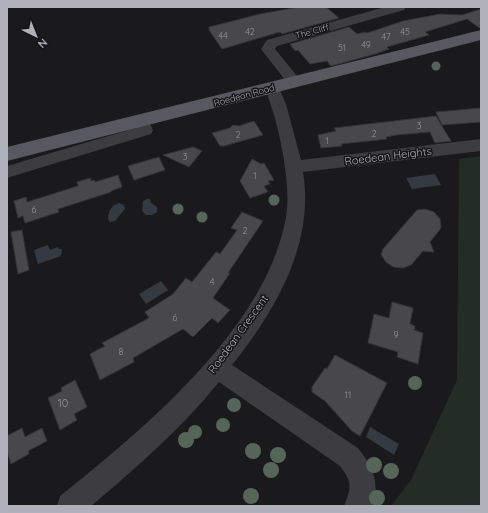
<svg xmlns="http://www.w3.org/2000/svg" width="488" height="513" font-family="Quicksand,sans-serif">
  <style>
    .green { fill: #242c26 }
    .water { fill: #333a41 }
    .building { fill: #48474c; stroke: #353438 }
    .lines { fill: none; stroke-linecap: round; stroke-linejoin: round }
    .minor { fill: #3c3c41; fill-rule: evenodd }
    .major { fill: #585960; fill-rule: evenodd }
    .tree { fill: #56655a }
    .labels { text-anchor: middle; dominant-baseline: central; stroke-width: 3; stroke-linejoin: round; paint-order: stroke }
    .number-label { font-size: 9px; fill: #94969e }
    .far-street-label { font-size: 9px; fill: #aeb1ba; stroke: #151517 }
    .street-label { font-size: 11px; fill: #aeb1ba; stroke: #151517 }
    .near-number-label { font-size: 11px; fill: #94969e }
  </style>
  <rect width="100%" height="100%" fill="#1a1a1c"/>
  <!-- green -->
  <path class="green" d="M481,156V506H391L411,480L457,380L459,159Z"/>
  <!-- water -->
  <g class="water">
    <path d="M435,174L441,185L412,189L406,178Z"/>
    <path d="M147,199H150L151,203L157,207V212L152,215H146L142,211L143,201Z"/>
    <path d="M119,203L124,205L125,209L115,221L110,222L108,219C108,211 112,205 119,203Z"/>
    <path d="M48,245L50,250L58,247L59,249H62L61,256L38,264L34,250Z"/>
    <path d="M161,281L168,290L146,304L139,294Z"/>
    <path d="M370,427L399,444L394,455L366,437Z"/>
  </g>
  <!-- building -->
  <g class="building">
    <path d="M299,7H326L339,18L282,34L280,32L222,49L209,30V27L260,14Z"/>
    <path d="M481,9V29L467,19L425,32L429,35L387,47L389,49L375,54L331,66L327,61L310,64L298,50L295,51L290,44L349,27L357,34L365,32L367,33L403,21L440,14L462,15Z"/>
    <path d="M481,108V122L442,125L436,112Z"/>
    <path d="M436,116L451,141L435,143L430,132L396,135L386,137L387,139L341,144L342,146L321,148L318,135L336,131L334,128Z"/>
    <path d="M254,121L263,135L224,146H220L212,133L230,128L233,125L239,126Z"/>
    <path d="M193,147L202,151L189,167L163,155Z"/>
    <path d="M159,157L165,170L134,180L128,166Z"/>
    <path d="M252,159L261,164L264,163L274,180L268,181L270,184L264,186L268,192L250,198L240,181Z"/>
    <path d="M118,175L122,187L111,191V192L58,209L59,212L25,223L23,216L18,218L14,201L26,197L27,202L78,186L77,182L90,178L91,181L94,180L95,182Z"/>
    <path d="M425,209L434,212L440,219L441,228L430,242L434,252L423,251L411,265L403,268L393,267L386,262L381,255L383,249L417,210Z"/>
    <path d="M242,212L263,221L228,273H230L213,298L230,310L218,323L212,318L193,337L183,329L133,358L134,362L100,380L90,354L105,346L102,343L149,318L145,312L173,294L186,278L192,282L216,252L220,254L237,230L231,228Z"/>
    <path d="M22,230L29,270L18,274L11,232Z"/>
    <path d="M392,302L413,308L410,324L415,326L414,330L423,333L418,364L397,357L398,352L368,343L374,314L389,318Z"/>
    <path d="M335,355L387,383L360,436L352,431L325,401L312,392V387L325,368L327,369Z"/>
    <path d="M75,380L87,407L74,414L77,420L60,430L48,398L62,391L61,388Z"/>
    <path d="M22,428L25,437L42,428L47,441L28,451L29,454L11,464L7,451V436Z"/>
  </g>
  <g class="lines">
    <!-- minor -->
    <g class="minor">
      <path d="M385,7H406L404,10L277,46L275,49L302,82L299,85H289L261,49L267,40Z"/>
      <path d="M272,82L277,84L286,104L301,160L481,139V151L303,172C315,244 275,311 232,365L358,448C372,465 381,484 372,506H344C351,488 353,483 340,466L219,382C182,428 136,468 91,506H57L60,496C144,429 267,327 286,217C292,184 278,118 264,87L267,84Z"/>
      <path d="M141,117L147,118L153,130L151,134L7,178V166L132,129L136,128L133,122L135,118Z"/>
    </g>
    <!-- major -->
    <path class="major" d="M481,30V40L7,161V147Z"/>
  </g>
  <!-- trees -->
  <g class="tree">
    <circle cx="436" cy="66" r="4.5"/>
    <circle cx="274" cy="200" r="5.5"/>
    <circle cx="178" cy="209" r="5.5"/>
    <circle cx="202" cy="217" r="5.5"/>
    <circle cx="415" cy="383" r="7"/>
    <circle cx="234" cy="405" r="7"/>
    <circle cx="223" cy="425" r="7"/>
    <circle cx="195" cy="432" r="7"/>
    <circle cx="186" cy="440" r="8"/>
    <circle cx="253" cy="451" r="8"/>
    <circle cx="278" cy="455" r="8"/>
    <circle cx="374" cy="465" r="8"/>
    <circle cx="271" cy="470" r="8"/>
    <circle cx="391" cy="471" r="8"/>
    <circle cx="251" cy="496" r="8"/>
    <circle cx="377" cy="498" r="8"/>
  </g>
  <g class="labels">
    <!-- number labels -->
    <g class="number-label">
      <text x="250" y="31">42</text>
      <text x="405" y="31">45</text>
      <text x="223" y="35">44</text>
      <text x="386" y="36">47</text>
      <text x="366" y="44">49</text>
      <text x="342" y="47">51</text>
      <text x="419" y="125">3</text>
      <text x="374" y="133">2</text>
      <text x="238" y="134">2</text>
      <text x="327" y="140">1</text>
      <text x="185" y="156">3</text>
      <text x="255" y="175">1</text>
      <text x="34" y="209">6</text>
      <text x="245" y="230">2</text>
      <text x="212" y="281">4</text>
      <text x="175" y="317">6</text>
      <text x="396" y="334">9</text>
      <text x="121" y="351">8</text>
      <text x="348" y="394">11</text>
    </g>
    <!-- far-street labels -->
    <g class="far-street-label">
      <text transform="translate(312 31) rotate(-16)">The Cliff</text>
      <text transform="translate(244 95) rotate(-15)">Roedean Road</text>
    </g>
    <!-- street labels -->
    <g class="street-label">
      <text transform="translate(388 156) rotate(-7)">Roedean Heights</text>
      <text transform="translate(238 334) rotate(-54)">Roedean Crescent</text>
    </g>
    <!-- near-number labels -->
    <g class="near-number-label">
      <text x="63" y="403">10</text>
    </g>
  </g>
  <!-- border -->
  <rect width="488" height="513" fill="none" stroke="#aeb1ba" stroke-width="16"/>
  <!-- north arrow -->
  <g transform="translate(36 36) rotate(137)" stroke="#151517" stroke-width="3" paint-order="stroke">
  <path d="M0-3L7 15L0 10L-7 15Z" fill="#aeb1ba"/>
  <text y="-6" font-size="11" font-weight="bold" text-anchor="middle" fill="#aeb1ba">N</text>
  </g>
</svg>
